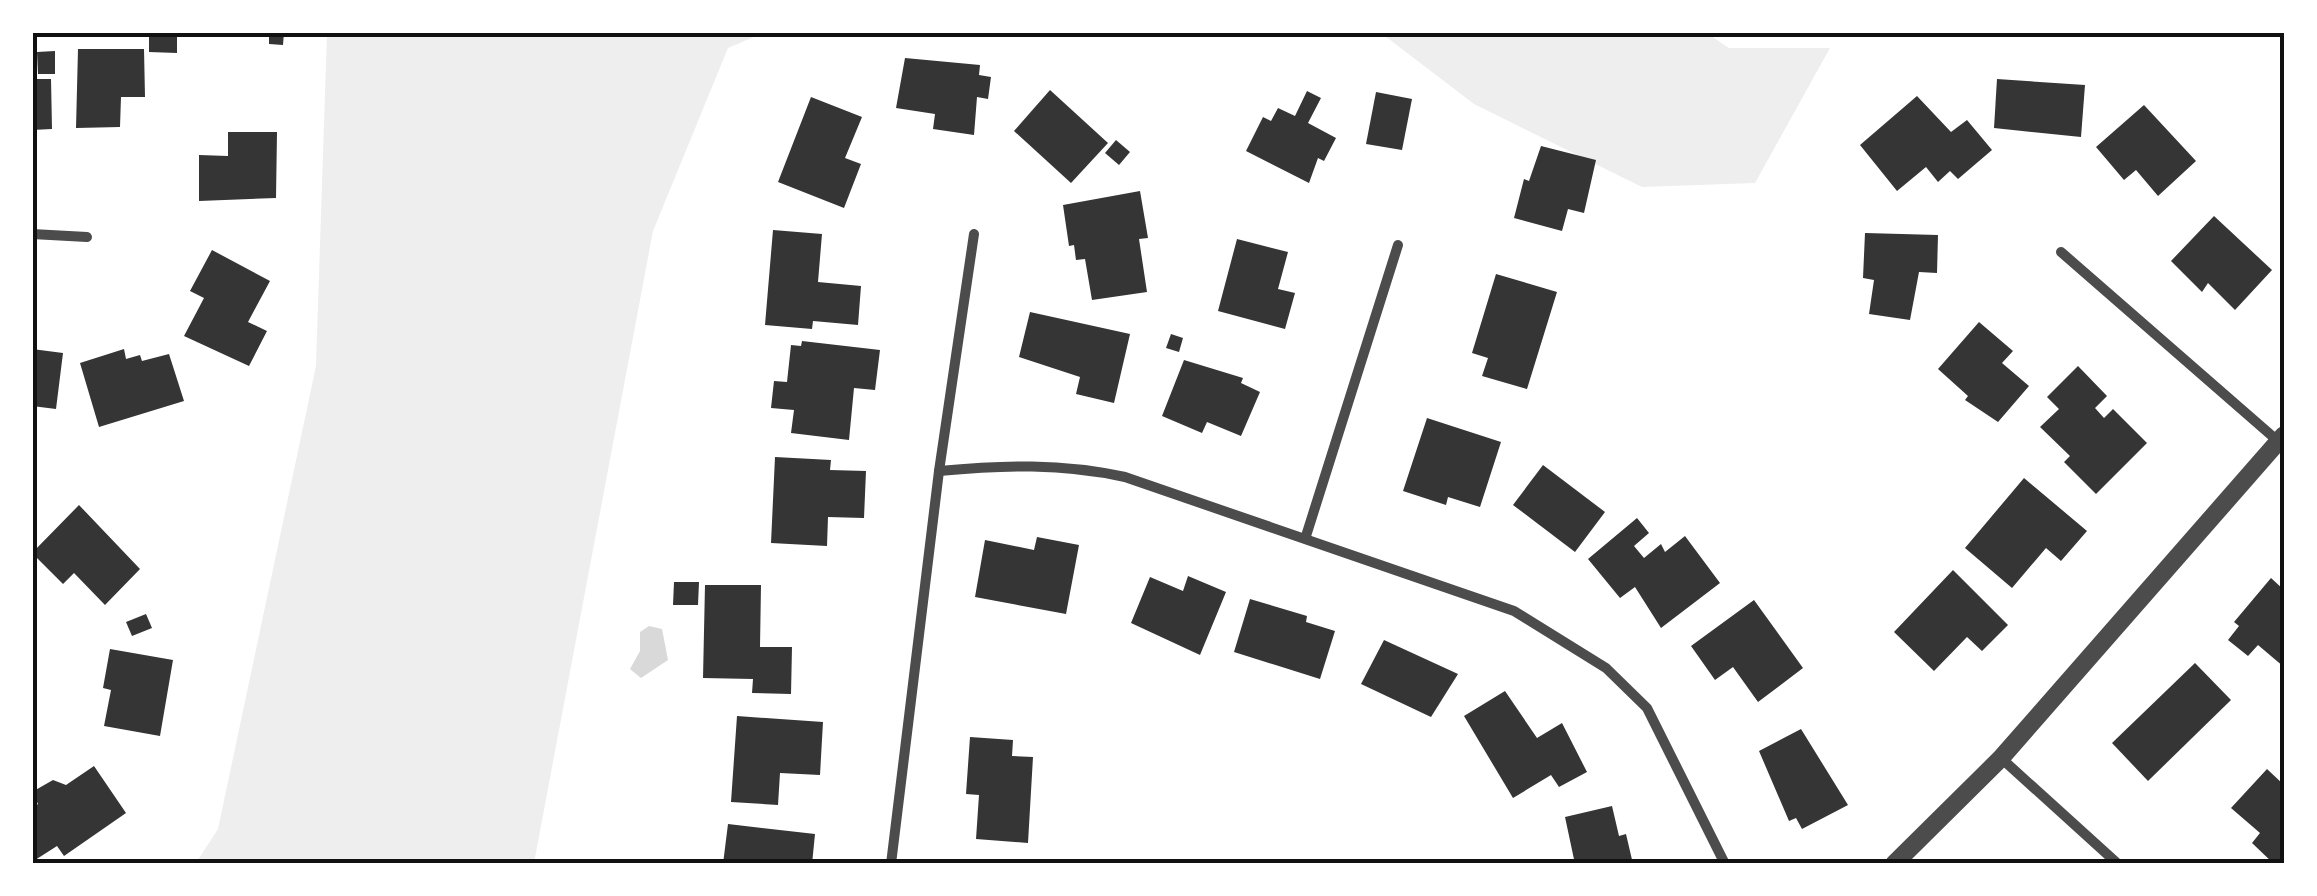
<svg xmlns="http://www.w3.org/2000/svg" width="2317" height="896" font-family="Overpass,sans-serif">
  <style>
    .green { fill: #eee }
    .water { fill: #d9d9d9 }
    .building { fill: #353535 }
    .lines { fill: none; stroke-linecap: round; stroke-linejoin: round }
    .minor { stroke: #4c4c4c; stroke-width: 10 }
    .tertiary { stroke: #4c4c4c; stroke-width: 18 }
    .neatline { fill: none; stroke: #111; stroke-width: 4 }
  </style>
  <rect width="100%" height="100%" fill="#fff"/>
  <!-- green -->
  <g class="green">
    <path d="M1705,32L1729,48H1830L1755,183L1642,187L1474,104L1381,33Z"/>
    <path d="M327,33H763L728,48L653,231L534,863H196L218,829L316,366Z"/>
  </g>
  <!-- water -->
  <path class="water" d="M649,626L662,629L668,660L641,678L630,669L640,651V632Z"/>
  <!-- building -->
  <g class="building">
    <path d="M269,32H284L283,45L269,44Z"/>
    <path d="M149,36H177V53L149,52Z"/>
    <path d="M78,49H144L145,97H121L120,127L76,128Z"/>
    <path d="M55,51V74H38L37,52Z"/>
    <path d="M905,58L980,65L979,75L991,77L988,99L977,97L974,135L933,129L935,114L896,108Z"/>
    <path d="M32,79H51L52,129L32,130Z"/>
    <path d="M1997,79L2085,85L2081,137L1994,128Z"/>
    <path d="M1050,90L1108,143L1071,183L1014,131Z"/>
    <path d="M1307,91L1321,98L1308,123L1336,138L1324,161L1318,158L1309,183L1246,151L1263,117L1271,121L1278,108L1295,116Z"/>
    <path d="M1376,92L1412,99L1402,150L1366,144Z"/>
    <path d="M1917,96L1951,132L1967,120L1992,150L1958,179L1950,171L1938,182L1926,167L1897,191L1860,145Z"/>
    <path d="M811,97L862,117L845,158L861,164L844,208L778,182Z"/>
    <path d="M2144,105L2196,161L2158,196L2136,170L2124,180L2096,147Z"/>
    <path d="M228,132H277L276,198L199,201V155L228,156Z"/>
    <path d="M1116,140L1130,152L1119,165L1105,153Z"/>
    <path d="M1541,146L1596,160L1584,213L1568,209L1562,231L1514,218L1524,179L1529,181Z"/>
    <path d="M1140,191L1148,238L1139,239L1147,292L1092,300L1085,259L1076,260L1074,245L1069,246L1063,205Z"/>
    <path d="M2214,216L2272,270L2235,310L2208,283L2202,292L2171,261Z"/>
    <path d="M773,230L822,234L818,282L861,286L858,325L813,321L812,329L765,325Z"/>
    <path d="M1865,233L1938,235L1937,273L1919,272L1910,320L1869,314L1874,280L1863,278Z"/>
    <path d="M1237,239L1288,252L1278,289L1295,293L1285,329L1218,311Z"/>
    <path d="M212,250L270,281L248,322L267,331L249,366L184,336L204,298L190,291Z"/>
    <path d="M1496,274L1557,292L1527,389L1482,376L1488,358L1472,353Z"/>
    <path d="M1030,312L1130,334L1114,403L1076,394L1080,377L1019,357Z"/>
    <path d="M1979,322L2013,351L2002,363L2029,386L1998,422L1965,400L1968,396L1938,369Z"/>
    <path d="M1171,334L1183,338L1179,352L1166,348Z"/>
    <path d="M802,341L880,350L875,390L854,388L849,440L791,433L794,410L771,408L774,381L787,382L791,345L801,346Z"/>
    <path d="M32,349L63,353L56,409L32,406Z"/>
    <path d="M124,349L126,359L140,355L142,361L169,354L184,401L99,427L80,363Z"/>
    <path d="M1184,360L1243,378L1241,383L1260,392L1241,436L1207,422L1202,433L1162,416Z"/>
    <path d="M2078,366L2107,396L2095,408L2104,418L2113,409L2147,443L2096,494L2064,462L2070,456L2040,427L2059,409L2047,397Z"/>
    <path d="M1427,418L1501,442L1480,507L1448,497L1446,505L1403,491Z"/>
    <path d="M775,457L831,460L830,470L866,471L864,518L828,517L827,546L771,543Z"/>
    <path d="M1543,465L1605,512L1575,552L1513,505Z"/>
    <path d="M2024,478L2087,531L2061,561L2046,548L2012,588L1965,548Z"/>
    <path d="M79,505L140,569L105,605L74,573L63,584L32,553Z"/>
    <path d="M1637,518L1649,533L1634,546L1644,558L1661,544L1665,552L1685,536L1720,583L1661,628L1635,587L1620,598L1588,559Z"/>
    <path d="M1037,537L1079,545L1066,614L975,597L985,540L1034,550Z"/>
    <path d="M1953,570L2008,625L1982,651L1967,637L1934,671L1894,632Z"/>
    <path d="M1188,576L1226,592L1200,655L1131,623L1150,577L1183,591Z"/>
    <path d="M2271,578L2284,590V667L2258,645L2248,656L2228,640L2239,626L2234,622Z"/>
    <path d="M674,582H699L698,605H673Z"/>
    <path d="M705,585H761L760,647H792L791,694L752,693L753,679L703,678Z"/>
    <path d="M1250,599L1307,616L1306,622L1335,631L1320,679L1234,652Z"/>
    <path d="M1754,600L1803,668L1758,702L1733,667L1715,680L1691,646Z"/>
    <path d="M146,614L152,628L132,636L126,622Z"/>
    <path d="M1384,640L1458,674L1431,717L1361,684Z"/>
    <path d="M110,649L173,660L160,736L104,726L111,690L103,688Z"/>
    <path d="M2195,663L2231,700L2148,781L2112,743Z"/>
    <path d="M1505,691L1537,738L1562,723L1587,772L1559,787L1551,775L1513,798L1464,716Z"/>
    <path d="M737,716L823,722L820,775L780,773L778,805L731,802Z"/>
    <path d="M1801,729L1848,805L1802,829L1796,818L1789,821L1759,751Z"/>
    <path d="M970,737L1013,740L1012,756L1033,757L1028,843L976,839L979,795L966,794Z"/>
    <path d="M94,766L126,813L64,856L57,846L32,862V808L38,804L32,792L53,780L66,785Z"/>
    <path d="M2267,769L2284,785L2283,864H2274L2252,843L2260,833L2231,808Z"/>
    <path d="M1612,806L1619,836L1626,834L1633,864H1575L1565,817Z"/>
    <path d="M728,824L815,834L812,864H723Z"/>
  </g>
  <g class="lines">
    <!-- minor -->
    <g class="minor">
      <path d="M32,234L87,237"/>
      <path d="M2061,252L2279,442"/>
      <path d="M939,471C1003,465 1061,463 1125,477L1514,611L1606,668L1647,708L1725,864"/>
      <path d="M1306,536L1398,245"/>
      <path d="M2001,758L2118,864"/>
      <path d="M891,864L939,471L974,234"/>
    </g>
    <!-- tertiary -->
    <path class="tertiary" d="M1894,864L2001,758L2284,435"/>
  </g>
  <!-- border -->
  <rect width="2317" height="896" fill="none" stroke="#ffffff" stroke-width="70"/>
  <rect x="35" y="35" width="2247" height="826" class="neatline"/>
</svg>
